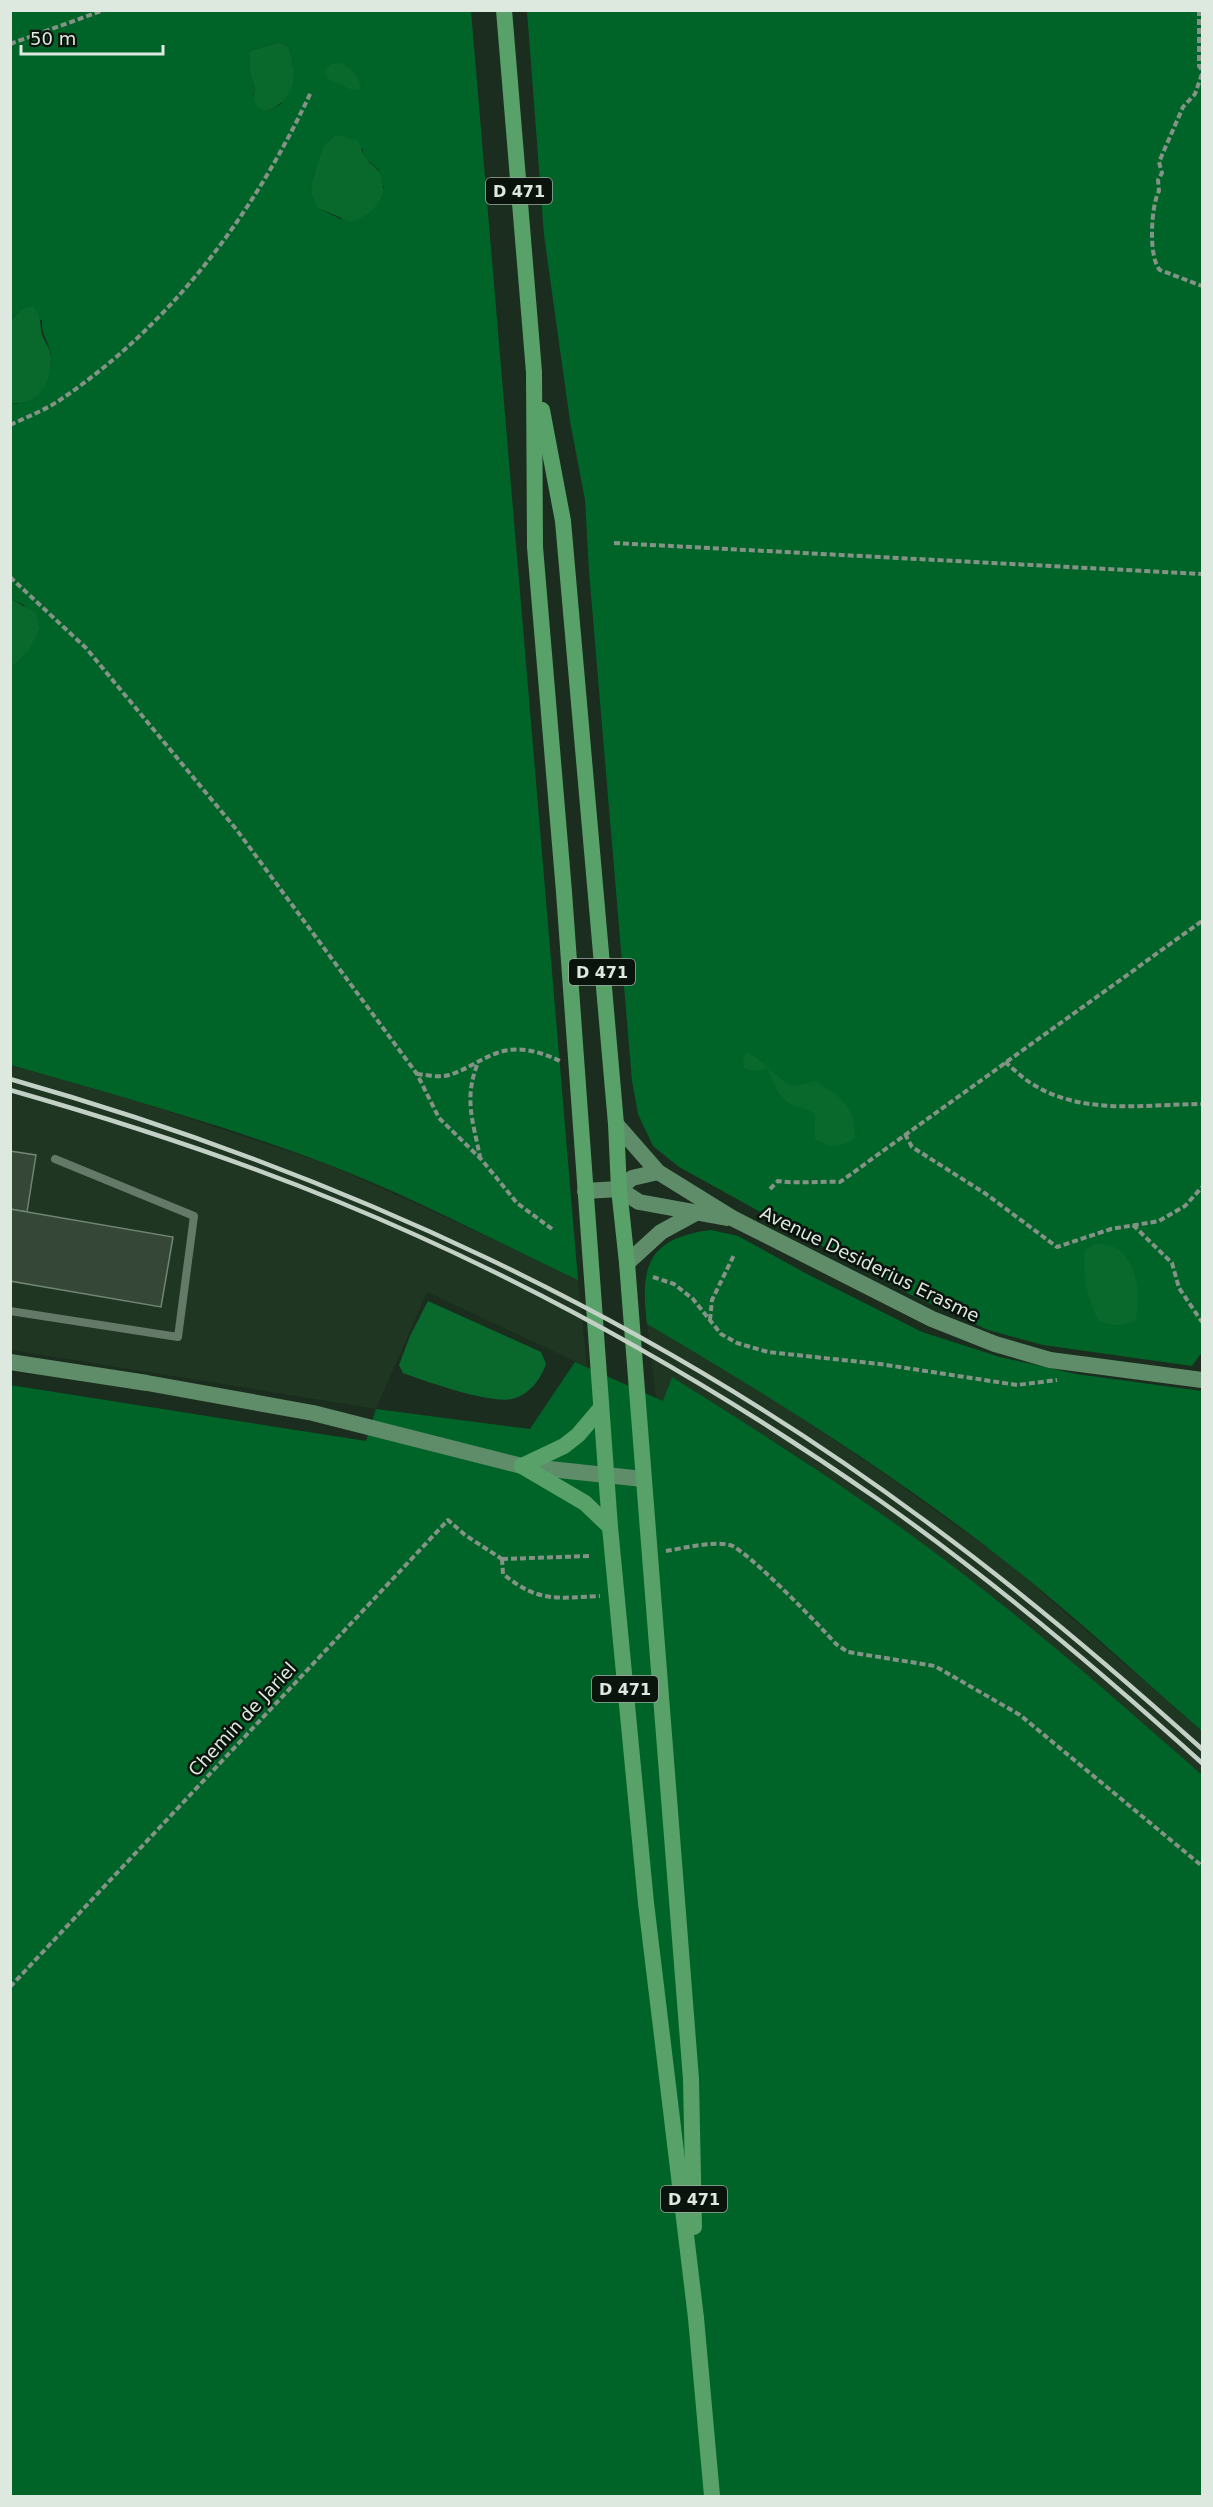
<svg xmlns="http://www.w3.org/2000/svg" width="1213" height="2507" font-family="'DejaVu Sans',sans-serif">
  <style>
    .built { fill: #1e3622 }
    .forest { fill: #006428; fill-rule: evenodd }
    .water { fill: #09692c }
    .building { fill: #354838; stroke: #708573; stroke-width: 1.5 }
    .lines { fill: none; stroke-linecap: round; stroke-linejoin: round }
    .path { stroke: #849386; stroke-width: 4; stroke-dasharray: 6 3; stroke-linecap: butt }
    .service { stroke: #657968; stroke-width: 8 }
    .secondary { stroke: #5f8d69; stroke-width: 16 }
    .primary { stroke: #58a169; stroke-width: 16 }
    .rail { stroke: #c3d0c5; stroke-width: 4.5 }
    .labels { text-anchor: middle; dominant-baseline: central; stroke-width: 5; stroke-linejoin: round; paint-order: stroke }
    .shield { fill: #0b130d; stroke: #9ea9a0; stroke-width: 1.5 }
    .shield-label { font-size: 16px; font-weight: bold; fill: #dde9df }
    .street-label { font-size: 18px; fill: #dde9df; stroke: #0b130d }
  </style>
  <rect width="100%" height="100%" fill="#1b2d1e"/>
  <!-- built -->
  <g class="built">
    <path d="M10,1065L143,1103L327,1164L426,1208L578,1280L587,1367L427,1292L376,1409L11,1350Z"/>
    <path d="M647,1324L788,1409L889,1477L1007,1562L1202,1731V1775L1134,1715L962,1573L794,1454L672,1377L664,1401L656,1398Z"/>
  </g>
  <!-- forest -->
  <g class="forest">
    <path d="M11,11H471L578,1280C495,1241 413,1197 327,1164C224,1125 116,1095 11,1065V667L28,651L40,629L24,605L11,599L10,403L18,404C34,390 57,376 50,351C47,338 41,335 42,320L15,316L11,320ZM280,42L288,46L293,65L281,104L265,112L253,96L255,90L250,73L249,51ZM362,148L365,158L378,169L384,188L341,219L318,208L312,181L315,171Z"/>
    <path d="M527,11H1202V1352L1192,1366L1043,1345L988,1330L911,1295L679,1167L653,1146L638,1114L632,1081L589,571L585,500L570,421L544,235Z"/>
    <path d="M711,1230L738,1236L807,1274L922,1332L1000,1357L1076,1374L1202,1391V1731C1137,1675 1074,1615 1006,1562C893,1473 771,1397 647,1324C640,1267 647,1238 711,1230Z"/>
    <path d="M575,1362L663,1401L672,1377C771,1439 870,1502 962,1573C1045,1637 1124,1706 1202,1775V2496H11L10,1385L366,1441L376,1409L530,1429Z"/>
  </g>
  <!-- water -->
  <g class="water">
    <path d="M280,42L288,46C298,76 297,99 265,112C256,105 251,101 255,90L250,73L249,51Z"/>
    <path d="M341,63C352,69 361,78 360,90C347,91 340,83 328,79L324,71L331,64Z"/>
    <path d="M337,135L358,141C361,146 362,153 366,158C369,164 376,166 379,172C391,196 374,214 351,222L318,208L312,195V181L324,145Z"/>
    <path d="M33,306C41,315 40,320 41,331C43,341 51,348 51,358C51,383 39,406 11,403V320L23,309Z"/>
    <path d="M11,599L36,613L40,629L28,652L11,667Z"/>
    <path d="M747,1052C762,1059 779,1081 790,1085C798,1087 807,1083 815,1081C841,1097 855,1105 855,1138C838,1148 832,1149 815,1139V1115C808,1108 802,1109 793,1105C779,1100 773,1081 767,1069L750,1071L744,1068L743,1059Z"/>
    <path d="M1095,1244C1101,1244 1109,1245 1114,1247C1138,1260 1142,1298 1135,1321C1121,1327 1112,1326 1098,1320C1086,1294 1083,1279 1085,1250Z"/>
    <path d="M428,1301L541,1352L546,1364C541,1379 529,1395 512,1399C489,1404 425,1381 403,1373L399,1365L410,1336Z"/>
  </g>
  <!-- building -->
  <g class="building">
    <path d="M10,1151L36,1155L27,1212L10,1209Z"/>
    <path d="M10,1209L173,1237L161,1307L10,1281Z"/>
  </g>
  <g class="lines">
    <!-- path -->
    <g class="path">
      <path d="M1199,10V66L1202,70"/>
      <path d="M10,44L104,10"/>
      <path d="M1202,74L1195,94L1183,107L1159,162L1162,173L1158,180L1159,191C1151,205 1148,258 1160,270L1202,286"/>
      <path d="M10,425C27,417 45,410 60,400C172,324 254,214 311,92"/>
      <path d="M614,543L1202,574"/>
      <path d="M10,577L86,648L236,829L417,1074L439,1118L481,1159L517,1203L552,1229"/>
      <path d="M1005,1062C1014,1069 1023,1079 1034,1085C1085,1116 1146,1104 1202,1104"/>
      <path d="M477,1065C464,1100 473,1121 480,1157"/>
      <path d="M417,1074C427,1075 440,1078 449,1075C466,1070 480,1059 497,1053C518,1045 541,1052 560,1061"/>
      <path d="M905,1134L912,1147L986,1194L1057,1247L1111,1229L1159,1221L1185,1206L1202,1187"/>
      <path d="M770,1189L778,1181C798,1184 819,1181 840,1182L1202,921"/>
      <path d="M1133,1225L1172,1263L1179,1288L1202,1322"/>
      <path d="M653,1277L674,1284L693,1299L721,1334L737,1343L768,1352L880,1364L1017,1385L1057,1380"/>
      <path d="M710,1320L712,1300L734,1255"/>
      <path d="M666,1551C685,1548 711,1541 730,1545C747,1550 821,1627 836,1644L848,1652L935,1666L1020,1715L1202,1866"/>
      <path d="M502,1559L503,1574C539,1603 556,1598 600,1596"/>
      <path d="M502,1559L590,1556"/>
      <path d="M10,1987L448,1520L465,1535L502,1559"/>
    </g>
    <!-- service -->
    <path class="service" d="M10,1311L178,1337L194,1216L55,1159"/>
    <!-- secondary -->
    <g class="secondary">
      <path d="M616,1124L658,1172L734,1219L932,1319L995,1344L1050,1360L1202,1380"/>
      <path d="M619,1189L632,1178L658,1172"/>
      <path d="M585,1191L619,1189L639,1202L727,1218"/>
      <path d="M627,1263L661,1232L694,1214"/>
      <path d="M10,1362L147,1383L313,1413L522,1466L643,1479"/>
    </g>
    <!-- primary -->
    <g class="primary">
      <path d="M504,10L534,372L535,547L564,892L610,1527L646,1903L696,2318L712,2496"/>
      <path d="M542,410L563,521L616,1124L619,1189L627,1263L691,2079L694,2227"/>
      <path d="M522,1466L585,1503L610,1527"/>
      <path d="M522,1466L564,1446L578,1435L601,1408"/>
    </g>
    <!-- rail -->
    <g class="rail">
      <path d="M10,1079C338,1172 650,1317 924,1520C1021,1591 1113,1669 1202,1749"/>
      <path d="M10,1090C122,1122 232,1158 339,1202C529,1280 711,1383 879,1500C993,1580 1099,1670 1202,1763"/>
    </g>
  </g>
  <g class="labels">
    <!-- shield labels -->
    <g class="shield">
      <rect x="486" y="178" width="66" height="26" rx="4.5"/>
      <rect x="569" y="959" width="66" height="26" rx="4.5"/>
      <rect x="592" y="1676" width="66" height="26" rx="4.5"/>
      <rect x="661" y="2186" width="66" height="26" rx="4.5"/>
    </g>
    <g class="shield-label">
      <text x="519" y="191">D 471</text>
      <text x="602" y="972">D 471</text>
      <text x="625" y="1689">D 471</text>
      <text x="694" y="2199">D 471</text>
    </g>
    <!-- street labels -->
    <g class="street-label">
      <text transform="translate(870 1264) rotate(26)">Avenue Desiderius Erasme</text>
      <text transform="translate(242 1719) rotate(-47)">Chemin de Jariel</text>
    </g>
  </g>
  <!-- border -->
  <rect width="1213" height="2507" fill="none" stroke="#dde9df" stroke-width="24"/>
  <!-- scale -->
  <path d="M21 45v9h142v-9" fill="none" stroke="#dde9df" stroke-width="3"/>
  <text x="30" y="45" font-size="18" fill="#dde9df" stroke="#0b130d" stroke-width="4.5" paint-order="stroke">50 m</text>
</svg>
